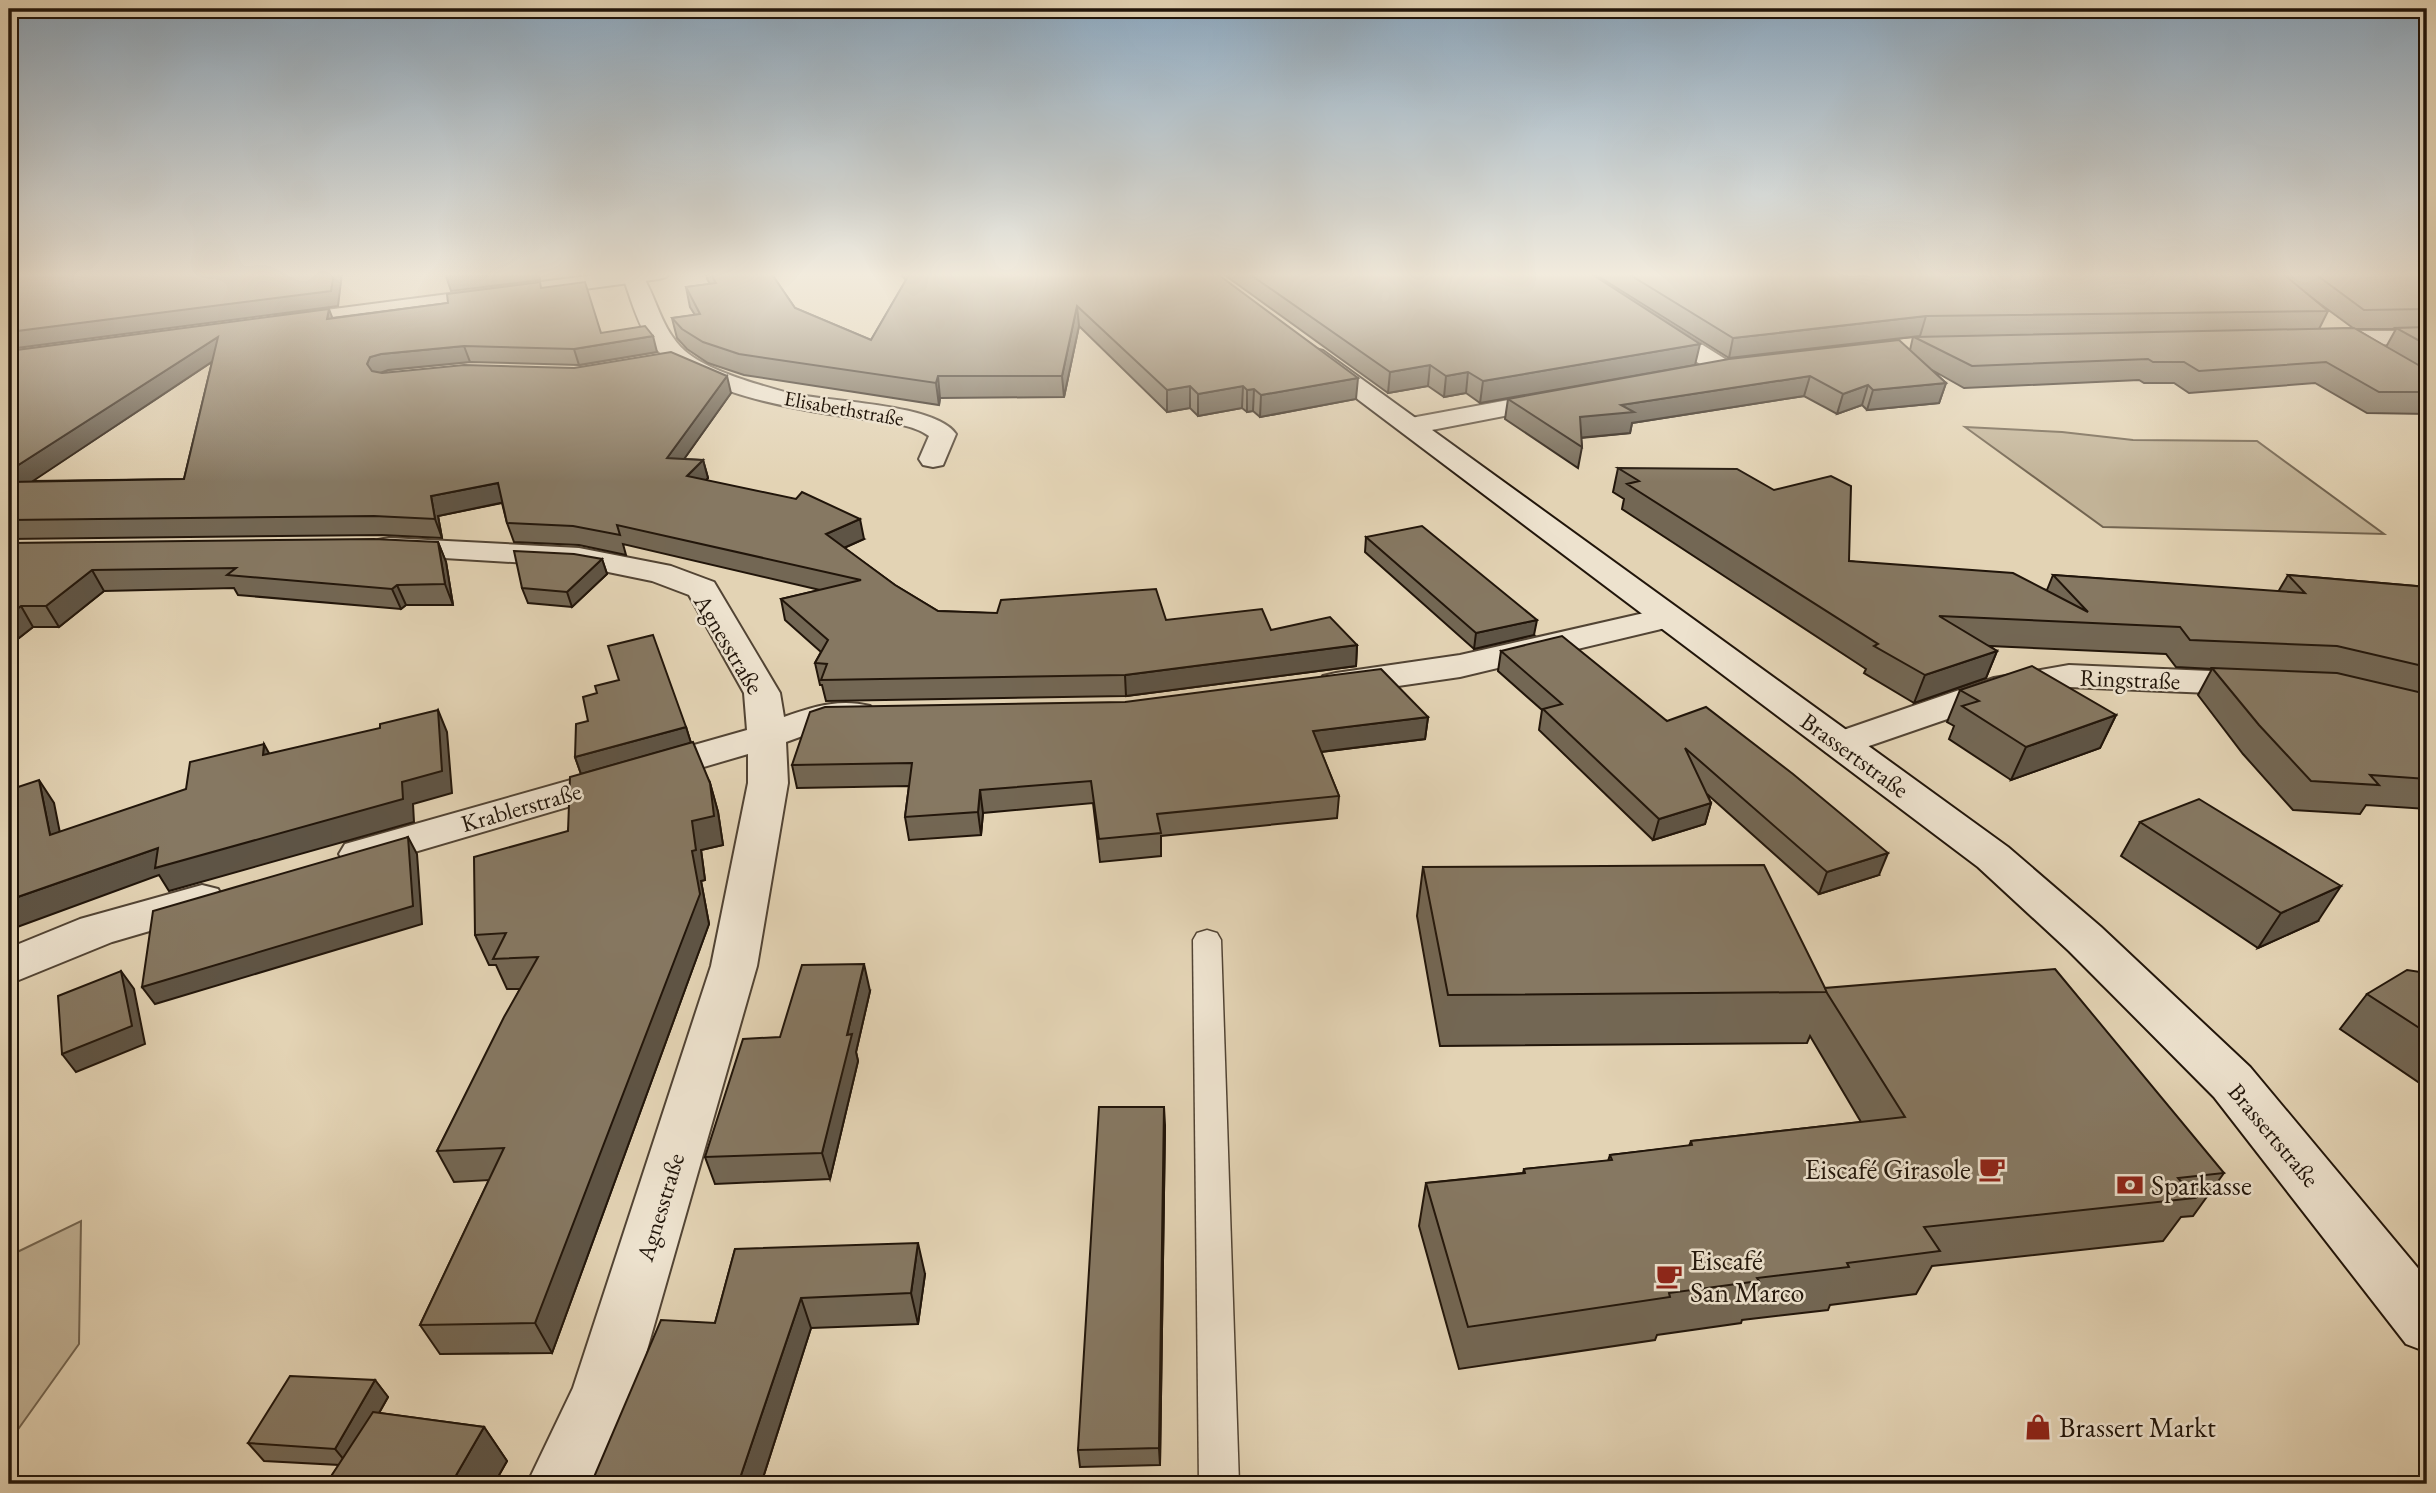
<svg xmlns="http://www.w3.org/2000/svg" width="2436" height="1493" font-family="'EB Garamond',serif">
  <style>
    .green { fill: #c2b397; stroke: #726450; stroke-width: 2 }
    .lines { fill: none; stroke-linecap: round; stroke-linejoin: round }
    .service-casing { stroke: #524434; stroke-width: 3 }
    .minor-casing { stroke: #524434; stroke-width: 4 }
    .tertiary-casing { stroke: #524434; stroke-width: 4 }
    .secondary-casing { stroke: #21150a; stroke-width: 4 }
    .service { fill: #ede2ce; fill-rule: evenodd }
    .minor { fill: #ede2ce; fill-rule: evenodd }
    .tertiary { fill: #ede2ce; fill-rule: evenodd }
    .secondary { fill: #ede2ce; fill-rule: evenodd }
    .wall { fill: #736754; stroke: #21150a; stroke-width: 2; fill-rule: evenodd }
    .shaded-wall { fill: #5e5445; stroke: #21150a; stroke-width: 2 }
    .building { fill: #867862; stroke: #21150a; stroke-width: 2 }
    .labels { text-anchor: middle; dominant-baseline: central; stroke-width: 5; stroke-linejoin: round; paint-order: stroke }
    .far-street-label { font-size: 21px; fill: #21150a; stroke: #ede2ce }
    .street-label { font-size: 24px; fill: #21150a; stroke: #ede2ce }
    .near-poi-label { font-size: 28px; fill: #21150a; stroke: #ede2ce; text-anchor: start }
  </style>
  <rect width="100%" height="100%" fill="#e3d3b4"/>
  <filter id="stains"><feTurbulence type="fractalNoise" baseFrequency=".00286" numOctaves="4"/><feColorMatrix values="0 0 0 0 .2 0 0 0 0 .09 0 0 0 0 .02 0 0 0 .5 -.17"/></filter>
  <radialGradient id="worn" r=".72"><stop offset=".6" stop-color="#630" stop-opacity="0"/><stop offset="1" stop-color="#630" stop-opacity=".3"/></radialGradient>
  <!-- green -->
  <g class="green">
    <path d="M1965,427L2062,432L2133,440L2257,441L2384,534L2103,527Z"/>
    <path d="M81,1221L79,1344L9,1442V1256Z"/>
  </g>
  <g class="lines">
    <!-- service casing -->
    <g class="service-casing">
      <path id="service" d="M1207,930L1217,933L1221,940L1239,1484H1199L1193,940L1197,933Z"/>
    </g>
    <!-- minor casing -->
    <g class="minor-casing">
      <g id="minor">
        <path d="M625,273H641C658,300 660,328 685,351C708,371 759,385 788,393C826,402 935,403 956,434L943,465L933,467L923,465L919,459L929,436C909,422 879,422 856,418C796,409 682,393 647,337C636,319 630,296 623,277Z"/>
        <path d="M1563,273H1588L1733,364L1736,369L1733,374L1724,376L1715,374Z"/>
        <path d="M2320,331H2427V345L2312,343L2308,338L2312,333Z"/>
        <path d="M1557,391L1566,394L1570,399L1566,404L1411,434L1402,432L1398,426L1402,420L1411,418Z"/>
        <path d="M389,538L579,548L671,566L714,582L780,693L784,717C812,707 839,698 870,706L876,714L870,722L830,726L786,742L788,783L757,966L633,1399L594,1484H527L573,1388L711,966L748,783V754L360,868L345,864L339,854L345,844L747,730L744,693L689,595L652,581L579,566L378,554L374,547L378,540Z"/>
        <path d="M1666,608L1678,611L1683,618L1678,625L1460,677L1336,695L1323,692L1318,684L1323,676L1336,673L1460,655Z"/>
        <path d="M2069,665L2257,673L2270,676L2275,684L2270,692L2257,695L2069,687L2014,696L1840,756L1826,752L1821,744L1826,736L1994,678Z"/>
        <path d="M202,885L218,889L224,900L218,911L112,942L9,984V948L80,919Z"/>
      </g>
    </g>
    <!-- tertiary casing -->
    <g class="tertiary-casing">
      <path id="tertiary" d="M610,273H669L666,277L659,279L280,330L272,328L269,323L272,318L280,316Z"/>
    </g>
    <!-- secondary casing -->
    <g class="secondary-casing">
      <path id="secondary" d="M1315,349L1323,351L2008,847L2101,927L2250,1067L2427,1279V1352L2406,1344L2214,1097L2069,951L1978,867L1307,361L1303,356L1307,351Z"/>
    </g>
    <!-- service -->
    <use href="#service" class="service"/>
    <!-- minor -->
    <use href="#minor" class="minor"/>
    <!-- tertiary -->
    <use href="#tertiary" class="tertiary"/>
    <!-- secondary -->
    <use href="#secondary" class="secondary"/>
  </g>
  <!-- wall -->
  <g class="wall">
    <path d="M706,273H771L795,308L871,340L906,280L899,273H1216L1356,399L1260,417L1253,411L1247,412L1242,408L1198,416L1190,408L1167,412L1079,326L1064,397L940,398L939,405L744,375L708,363L687,349L677,338L672,318L695,315L690,307L686,287L710,284L707,279Z"/>
    <path d="M1222,273H1590L1695,365L1480,403L1466,393L1444,397L1428,386L1388,393Z"/>
    <path d="M1593,273H2427V414L2367,413L2315,383L2189,393L2174,383H2144L2139,380L1964,388L1932,370L1946,383L1939,403L1867,410L1862,405L1837,414L1804,396L1632,423L1630,433L1581,438L1582,447L1578,468L1505,419L1508,399L1910,350L1913,337L1729,358ZM2308,295L2353,328L2319,329L2328,311ZM2356,329H2396L2386,347Z"/>
    <path d="M542,288L601,333L657,352L579,365L470,362L388,370L381,372L731,393L684,459L703,460L708,478L706,480L864,539L844,548L895,585L938,611L1166,620L1271,630L1357,645L1356,666L1126,696L826,701L822,685H820L815,663L821,652L785,620L781,599L820,590L623,544L626,555L579,545L514,542L507,523L502,503L438,516L442,538L382,535L9,539V351L332,318L448,303ZM212,362L184,479L32,481L158,398Z"/>
    <path d="M1618,468L1849,561L2047,590L2053,575L2278,592L2288,575L2427,587V809L2366,805L2360,814L2293,810L2243,754L2198,695L2212,669L2176,667L2166,654L1989,646L1997,651L1986,678L1914,703L1864,673L1866,669L1622,509L1624,499L1613,492Z"/>
    <path d="M1366,537L1534,635L1474,649L1365,552Z"/>
    <path d="M438,542L446,562L453,605H406L401,609L238,595L234,588L104,591L59,627H33L9,646V543Z"/>
    <path d="M602,559L607,574L572,607L528,603L522,588Z"/>
    <path d="M1501,651L1667,721L1879,875L1819,894L1707,794L1711,803L1705,824L1653,840L1539,730L1542,710L1498,671Z"/>
    <path d="M1960,690L2116,715L2100,748L2011,780L1949,739L1954,726L1947,722Z"/>
    <path d="M1428,717L1425,739L1321,752L1339,796L1337,818L1161,836V856L1100,862L1093,803L983,813L981,835L909,840L905,817L909,786L797,788L792,765Z"/>
    <path d="M588,721L686,727L691,743L710,783L718,812L723,845L701,850L705,880L701,881L709,924L552,1353L440,1354L420,1325L489,1180L454,1182L437,1151L520,989H507L496,965H489L475,935L568,831L581,774L575,757Z"/>
    <path d="M2140,822L2318,921L2258,948L2121,856Z"/>
    <path d="M1423,867L1825,988L2224,1173L2193,1216L2181,1217L2163,1241L1932,1266L1916,1294L1830,1305L1828,1310L1742,1320L1741,1323L1657,1335L1655,1340L1459,1369L1419,1226L1426,1183L1523,1173L1524,1169L1608,1161L1610,1155L1689,1146L1691,1141L1861,1122L1810,1036L1807,1043L1440,1046L1417,916Z"/>
    <path d="M2427,973V1088L2340,1029L2367,994Z"/>
    <path d="M870,991L856,1052L858,1061L830,1179L715,1184L705,1157L780,1037Z"/>
    <path d="M1165,1125L1160,1465L1080,1467L1078,1450Z"/>
    <path d="M735,1249L925,1274L918,1324L811,1328L761,1484H591L715,1323Z"/>
    <path d="M375,1380L388,1397L379,1413L484,1427L507,1461L494,1484H326L339,1465L264,1461L248,1443Z"/>
  </g>
  <!-- shaded-wall -->
  <g class="shaded-wall">
    <path d="M334,273H342L338,306L9,349V332Z"/>
    <path d="M445,273H539L540,280L451,291Z"/>
    <path d="M1077,306L1079,326L1064,397L1062,376Z"/>
    <path d="M329,309L335,325L327,319Z"/>
    <path d="M1926,316L1920,336L1729,358L1733,338Z"/>
    <path d="M653,336L657,352L579,365L574,349Z"/>
    <path d="M218,337L225,353L9,497V471Z"/>
    <path d="M1700,344L1695,365L1480,403L1483,381Z"/>
    <path d="M464,346L470,362L388,370L377,374L374,381L367,364L370,357L381,354Z"/>
    <path d="M1430,365L1428,386L1388,393L1390,372Z"/>
    <path d="M1468,372L1466,393L1444,397L1446,376Z"/>
    <path d="M727,376L731,393L672,476L667,458Z"/>
    <path d="M938,376L940,398L939,405L936,383Z"/>
    <path d="M1810,376L1804,396L1632,423L1630,433L1577,438L1580,417L1621,405Z"/>
    <path d="M1358,378L1356,399L1260,417L1261,395Z"/>
    <path d="M1946,383L1939,403L1867,410L1873,390Z"/>
    <path d="M1868,385L1862,405L1837,414L1843,394Z"/>
    <path d="M1190,386V408L1167,412V390Z"/>
    <path d="M1243,386L1242,408L1198,416V394Z"/>
    <path d="M1254,389L1253,411L1247,412V390Z"/>
    <path d="M703,460L708,478L691,495L687,476Z"/>
    <path d="M498,483L505,502L438,516L442,538L435,519L431,496Z"/>
    <path d="M860,519L864,539L830,554L826,534Z"/>
    <path d="M438,542L446,562L453,605L445,584Z"/>
    <path d="M602,559L607,574L572,607L567,592Z"/>
    <path d="M92,570L104,591L59,627L46,606Z"/>
    <path d="M397,585L406,605L401,609L392,589Z"/>
    <path d="M21,606L33,627L10,645L9,644V615Z"/>
    <path d="M1537,620L1534,635L1474,649L1476,633Z"/>
    <path d="M1357,645L1356,666L1126,696L1125,675Z"/>
    <path d="M1997,651L1986,678L1914,703L1925,675Z"/>
    <path d="M438,710L447,732L452,793L413,804L414,822L169,891L159,875L9,930V900L158,848L402,782Z"/>
    <path d="M2116,715L2100,748L2011,780L2026,747Z"/>
    <path d="M1428,717L1425,739L1311,753L1313,731Z"/>
    <path d="M686,727L691,743L581,774L575,757Z"/>
    <path d="M264,744L276,766L263,755Z"/>
    <path d="M39,780L54,803L65,858L50,835Z"/>
    <path d="M710,783L718,812L723,845L701,850L705,880L701,881L709,924L552,1353L535,1323L692,851V821Z"/>
    <path d="M980,790L983,813L981,835L978,812Z"/>
    <path d="M1711,803L1705,824L1653,840L1659,819Z"/>
    <path d="M408,837L417,854L422,924L155,1004L142,987Z"/>
    <path d="M1888,853L1879,875L1819,894L1827,872Z"/>
    <path d="M2341,886L2318,921L2258,948L2281,913Z"/>
    <path d="M864,964L870,991L856,1052L858,1061L830,1179L822,1153L847,1035Z"/>
    <path d="M121,971L134,989L145,1044L76,1072L62,1054Z"/>
    <path d="M1164,1107L1165,1125L1160,1465L1159,1448Z"/>
    <path d="M918,1243L925,1274L918,1324L911,1293Z"/>
    <path d="M801,1298L811,1328L761,1484H738Z"/>
    <path d="M375,1380L388,1397L349,1466L335,1449Z"/>
    <path d="M484,1427L507,1461L494,1484H451Z"/>
  </g>
  <!-- building -->
  <g class="building">
    <path d="M9,273H334L331,291L9,332V282L14,274L9,275Z"/>
    <path d="M710,273H771L795,308L871,340L910,273H1216L1358,378L1261,395L1254,389L1247,390L1243,386L1198,394L1190,386L1167,390L1077,306L1062,376H938L936,383L739,354L703,342L682,329L672,318L700,314L686,287L716,283Z"/>
    <path d="M1248,273H1590L1700,344L1483,381L1468,372L1446,376L1430,365L1390,372Z"/>
    <path d="M1627,273H2282L2328,311L1926,316L1733,338Z"/>
    <path d="M2314,273H2427V309L2364,310Z"/>
    <path d="M540,282L541,288L585,282L601,333L645,326L653,336L574,349L464,346L381,354L370,357L367,364L372,371L382,373L464,365L574,368L671,352L727,376L667,458L703,460L687,476L796,499L802,492L860,519L826,534L895,585L938,611L997,613L1001,600L1156,589L1166,620L1262,609L1271,630L1330,617L1357,645L1125,675L821,680L827,664L815,663L828,640L781,599L861,580L617,525L620,535L573,526L507,523L498,483L431,496L435,519L374,516L9,520V482L184,479L218,337L9,471V351L329,309L327,319L448,303L447,294Z"/>
    <path d="M2427,327V345L2396,328Z"/>
    <path d="M2354,328L2427,370V392H2379L2326,362L2199,371L2184,362H2153L2148,359L1972,366L1914,337Z"/>
    <path d="M1899,340L1946,383L1873,390L1868,385L1843,394L1810,376L1621,405L1634,412L1580,417L1582,447L1508,399L1729,359Z"/>
    <path d="M1618,468L1737,469L1774,490L1831,476L1851,486L1849,561L2013,573L2088,612L2053,575L2305,593L2288,575L2427,587V667L2337,646L2190,640L2180,627L1939,616L1997,651L1925,675L1874,646L1878,644L1627,484L1639,481Z"/>
    <path d="M1422,526L1537,620L1476,633L1366,537Z"/>
    <path d="M374,539L438,542L445,584L397,585L392,589L227,575L236,568L92,570L46,606H21L9,615V543Z"/>
    <path d="M514,551L574,554L602,559L567,592L522,588Z"/>
    <path d="M653,635L686,727L575,757L576,724L588,721L583,697L597,693L595,686L619,680L608,646Z"/>
    <path d="M1562,636L1667,721L1706,707L1793,774L1888,853L1827,872L1685,748L1711,803L1659,819L1543,709L1562,704L1501,651Z"/>
    <path d="M2032,666L2116,715L2026,747L1962,706L1979,701L1960,690Z"/>
    <path d="M2212,668L2337,673L2427,694V779L2370,775L2379,785L2311,781L2259,725Z"/>
    <path d="M1381,669L1428,717L1313,731L1339,796L1157,814L1161,833L1099,839L1091,781L980,790L978,812L905,817L912,763L792,765L810,712L825,707L1125,702Z"/>
    <path d="M438,710L442,771L402,782L403,799L155,868L158,848L9,900V790L39,780L50,835L186,789L190,762L264,744L263,755L380,728V724Z"/>
    <path d="M693,742L710,783L714,816L692,821L696,850L692,851L700,894L535,1323L420,1325L504,1148L437,1151L504,1017L538,957L493,959L506,933L475,935L474,857L568,831L570,777Z"/>
    <path d="M2199,799L2341,886L2281,913L2140,822Z"/>
    <path d="M408,837L413,906L142,987L153,911Z"/>
    <path d="M1764,865L1827,992L1448,995L1423,867Z"/>
    <path d="M864,964L847,1035L852,1034L822,1153L705,1157L743,1039L780,1037L802,965Z"/>
    <path d="M2055,969L2224,1173L2178,1178L2195,1198L1924,1227L1940,1251L1847,1263L1849,1267L1757,1278L1759,1281L1669,1293L1670,1297L1468,1327L1426,1183L1525,1173L1524,1169L1612,1160L1610,1155L1692,1145L1691,1141L1905,1117L1827,993L1825,988Z"/>
    <path d="M2407,970L2427,973V1033L2367,994Z"/>
    <path d="M121,971L132,1026L62,1054L58,996Z"/>
    <path d="M1099,1107H1164L1159,1448L1078,1450Z"/>
    <path d="M918,1243L911,1293L801,1298L738,1484H591L661,1320L715,1323L735,1249Z"/>
    <path d="M290,1376L375,1380L335,1449L248,1443Z"/>
    <path d="M373,1412L484,1427L451,1484H326Z"/>
  </g>
  <!-- sky -->
  <linearGradient id="sky" x2="0" y2="1"><stop stop-color="#8ba6bc"/><stop offset="0.57" stop-color="#f2ebdd"/><stop offset="1" stop-color="#f2ebdd" stop-opacity="0"/></linearGradient>
  <rect width="2436" height="482" fill="url(#sky)"/>
  <!-- icons -->
  <defs>
    <g id="cafe-bare" transform="scale(2.1)"><path d="M-5.5-4.5H6V0H3Q3 3.5 0 3.5H-2.5Q-5.5 3.5-5.5 0ZM3-3.2v2h1.7v-2ZM-6 4.5H4V6H-6Z" fill="#8f2418" stroke="#ede2ce" stroke-width="2.5" paint-order="stroke"/></g>
    <g id="bank-bare" transform="scale(2.1)"><path d="M-6-4H6V4H-6ZM0-2.3a2.3 2.3 0 1 0 0 4.6a2.3 2.3 0 1 0 0-4.6Z" fill="#8f2418" stroke="#ede2ce" stroke-width="2.5" paint-order="stroke"/></g>
    <g id="shop-bare" transform="scale(2.1)"><path d="M-5-2.5h2.3a2.7 3.5 0 0 1 5.4 0H5L5.5 6h-11ZM-1.5-2.5h3a1.5 2.3 0 0 0-3 0Z" fill="#8f2418" stroke="#ede2ce" stroke-width="2.5" paint-order="stroke"/></g>
  </defs>
  <g fill-rule="evenodd">
    <use href="#cafe-bare" x="1992" y="1169"/>
    <use href="#bank-bare" x="2130" y="1185"/>
    <use href="#cafe-bare" x="1669" y="1276"/>
    <use href="#shop-bare" x="2038" y="1427"/>
  </g>
  <g class="labels">
    <!-- far-street labels -->
    <g class="far-street-label">
      <text transform="translate(844 408) rotate(10)">Elisabethstraße</text>
    </g>
    <!-- street labels -->
    <g class="street-label">
      <text transform="translate(729 644) rotate(59)">Agnesstraße</text>
      <text transform="translate(2130 679) rotate(2)">Ringstraße</text>
      <text transform="translate(1855 755) rotate(36)">Brassertstraße</text>
      <text transform="translate(521 807) rotate(-16)">Krablerstraße</text>
      <text transform="translate(2274 1135) rotate(50)">Brassertstraße</text>
      <text transform="translate(660 1207) rotate(-73)">Agnesstraße</text>
    </g>
    <!-- near-poi labels -->
    <g class="near-poi-label">
      <text x="1971" y="1169" text-anchor="end">Eiscafé Girasole</text>
      <text x="2151" y="1185">Sparkasse</text>
      <text x="1690" y="1260">Eiscafé<tspan x="1690" dy="32">San Marco</tspan></text>
      <text x="2059" y="1427">Brassert Markt</text>
    </g>
  </g>
  <!-- margin -->
  <rect width="2436" height="1493" fill="none" stroke="#e3d3b4" stroke-width="35"/>
  <rect x="10" y="10" width="2415" height="1472" fill="none" stroke="#21150a" stroke-width="3.5"/>
  <rect x="18" y="18" width="2401" height="1458" fill="none" stroke="#21150a" stroke-width="2"/>
  <rect width="100%" height="100%" filter="url(#stains)"/>
  <rect width="100%" height="100%" fill="url(#worn)"/>
</svg>
